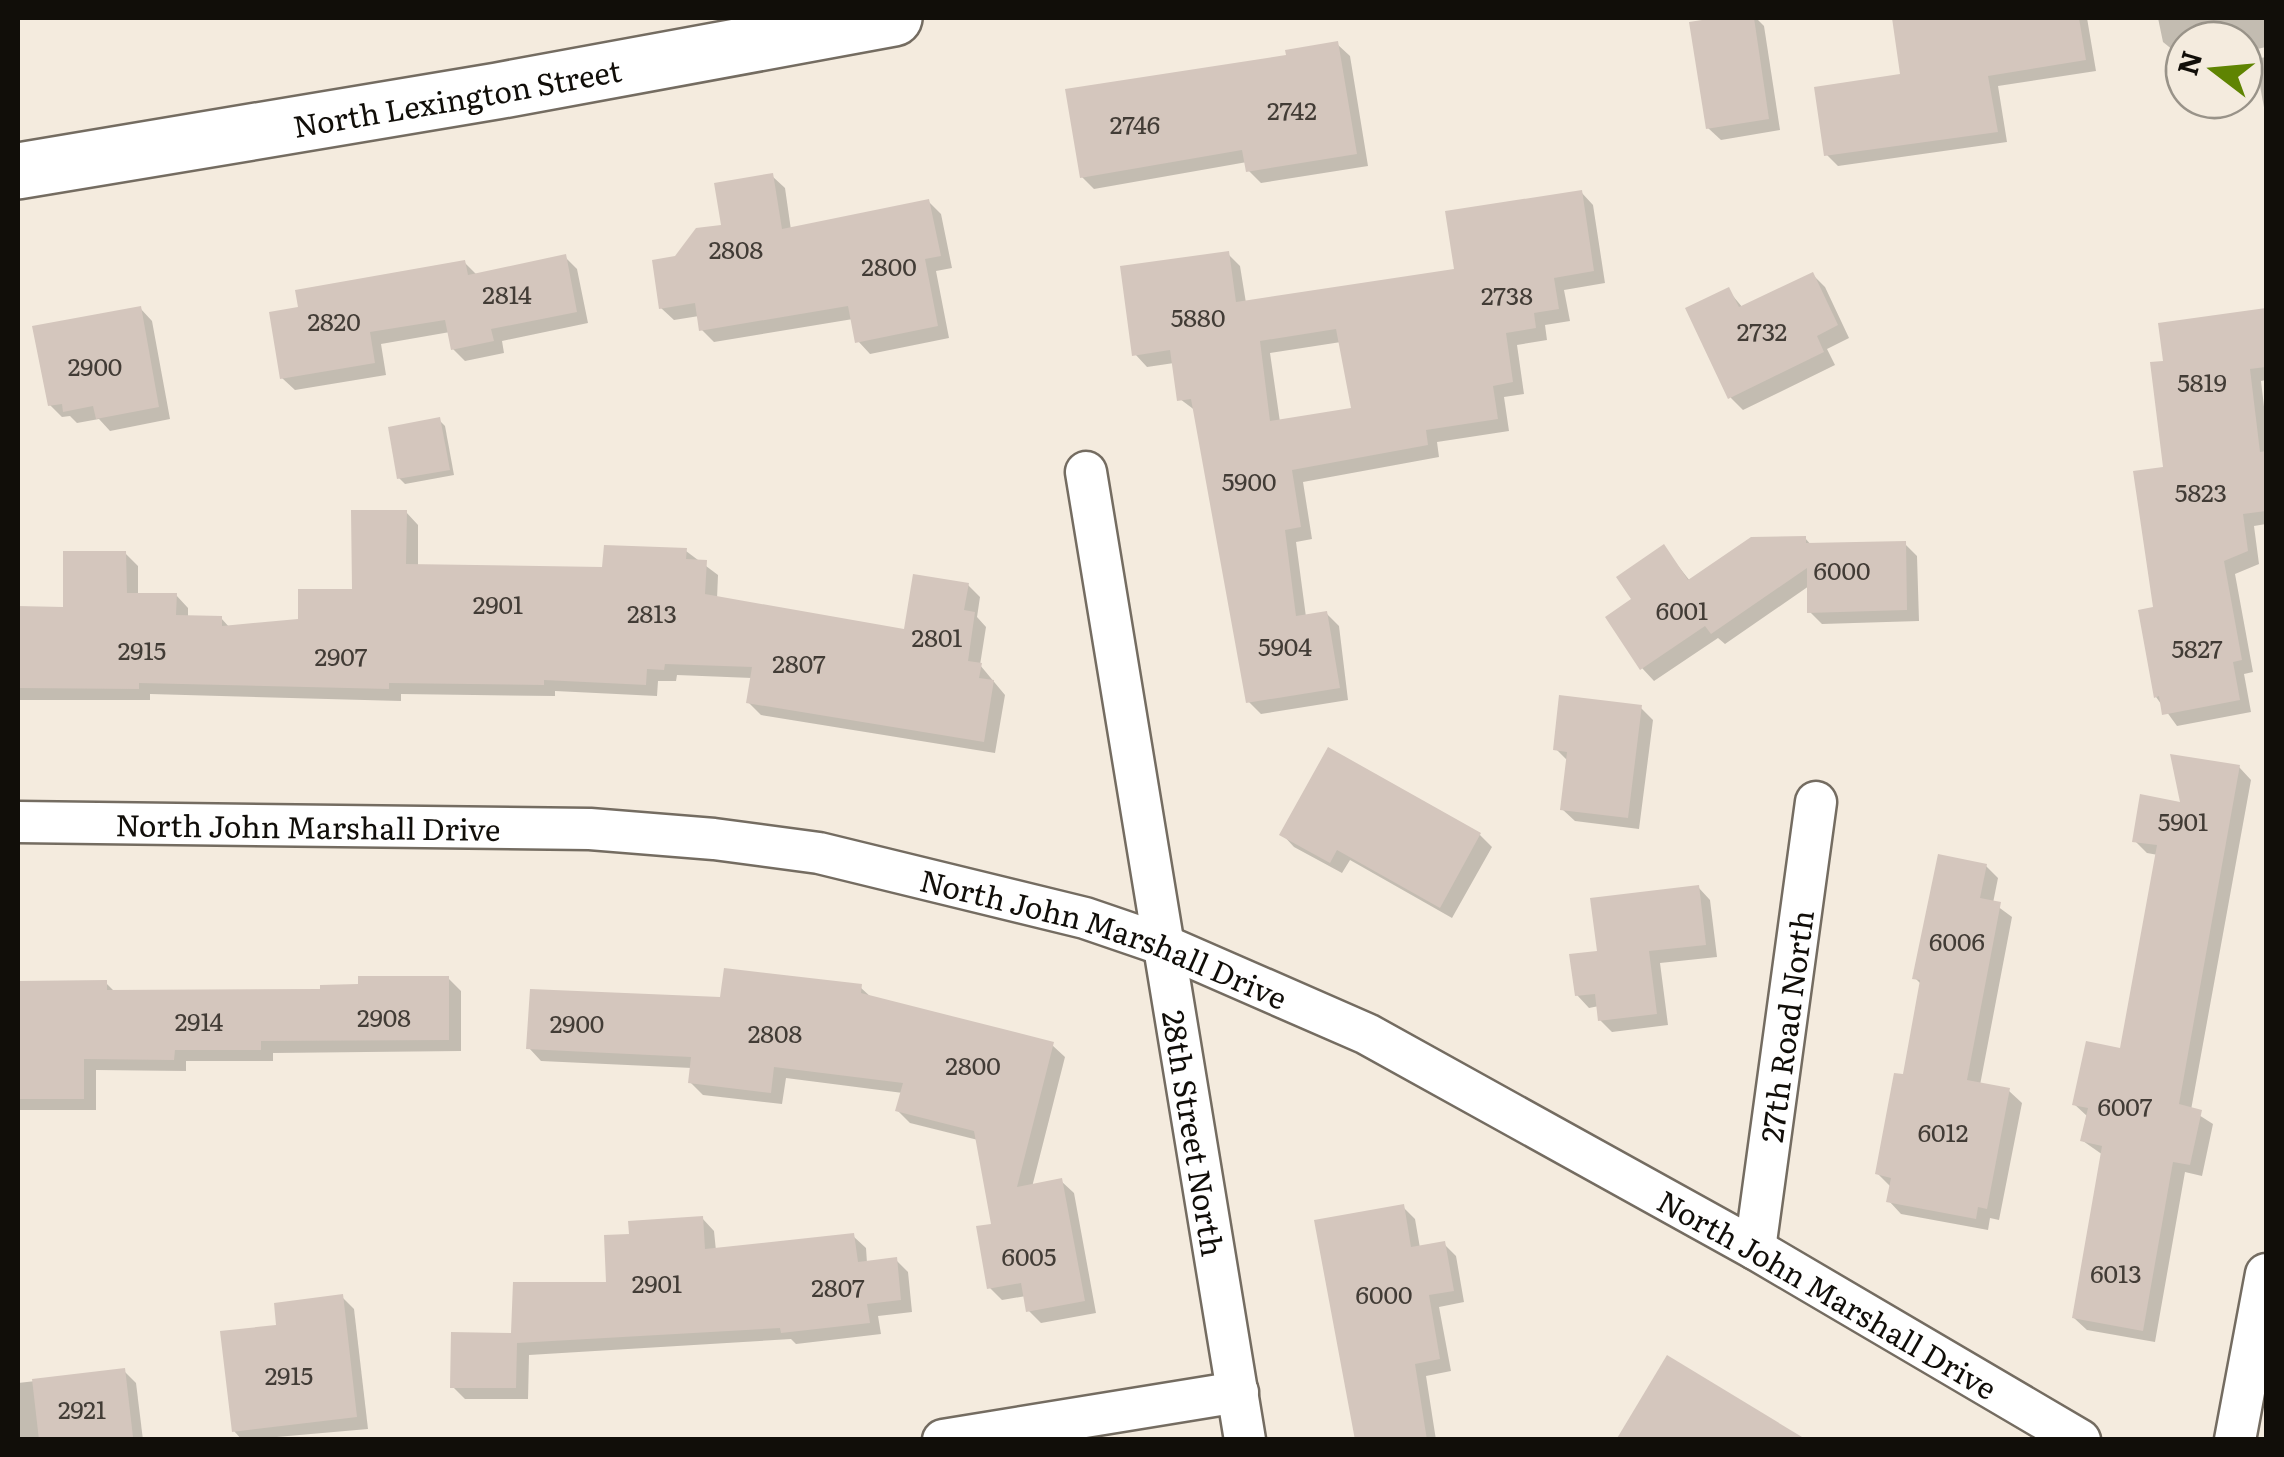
<svg xmlns="http://www.w3.org/2000/svg" width="2284" height="1457" font-family="Literata,serif">
  <style>
    .shadow { fill: #0003; fill-rule: evenodd }
    .building { fill: #d4c6bd; fill-rule: evenodd }
    .lines { fill: none; stroke-linecap: round; stroke-linejoin: round }
    .street-casing { stroke: #746c61; stroke-width: 45 }
    .secondary-casing { stroke: #746c61; stroke-width: 60 }
    .street { stroke: #fff; stroke-width: 40 }
    .secondary { stroke: #fff; stroke-width: 55 }
    .labels { text-anchor: middle; dominant-baseline: central; stroke-width: 8; stroke-linejoin: round; paint-order: stroke }
    .number-label { font-size: 25px; fill: #423c36 }
    .street-label { font-size: 30px; fill: #110e09; stroke: #f4ebde }
  </style>
  <rect width="100%" height="100%" fill="#f4ebde"/>
  <!-- shadow -->
  <g class="shadow">
    <path d="M1730,18H1756L1764,26L1780,130L1721,140L1708,128L1692,24Z"/>
    <path d="M1894,18H2087L2096,71L1998,86L2007,142L1838,166L1827,155L1903,76Z"/>
    <path d="M2158,18H2266V47L2244,52V40H2184V59L2163,42Z"/>
    <path d="M1337,44L1350,56L1368,166L1261,183L1249,171L1247,162L1094,189L1082,177L1289,57Z"/>
    <path d="M2266,57V118L2255,59Z"/>
    <path d="M772,176L785,188L791,230L928,201L941,214L952,268L936,271L949,338L870,354L858,341L853,319L714,342L702,330L699,316L674,320L661,308L676,259L724,227Z"/>
    <path d="M1581,192L1593,205L1605,283L1564,290L1570,321L1545,325L1547,340L1517,345L1524,394L1504,397L1509,431L1437,442L1439,457L1303,482L1312,539L1296,542L1306,617L1327,614L1339,626L1348,700L1261,714L1248,701L1196,411L1180,399L1174,363L1147,367L1135,354L1228,254L1240,266L1246,303L1457,271ZM1341,342L1354,410L1280,422L1270,353Z"/>
    <path d="M565,257L577,269L588,323L502,341L504,353L465,361L453,349L450,332L381,344L386,375L295,390L282,378L301,309L464,262L477,275Z"/>
    <path d="M1813,275L1825,287L1849,338L1827,349L1835,365L1743,410L1731,398L1728,290L1743,308Z"/>
    <path d="M140,308L152,321L170,419L110,431L99,419L77,423L70,416L62,417L50,405Z"/>
    <path d="M2266,311V380L2261,381L2266,424V524L2254,526L2259,564L2235,574L2253,672L2244,674L2251,712L2177,726L2156,697V609L2166,469V363L2161,325Z"/>
    <path d="M439,420L445,426L454,475L405,484L399,478Z"/>
    <path d="M406,512L418,525V566L605,569L686,551L718,575L717,599L906,632L968,585L980,597L977,617L986,627L980,665L1005,695L995,753L761,715L748,702L752,678L677,675L676,681H658L657,696L555,691V696L401,694V701L150,694V700H18V608L66,609L125,553L138,566V595H176L188,608V618H221L230,628L301,622L354,591Z"/>
    <path d="M1805,538L1812,546L1905,544L1917,556L1919,621L1822,624L1810,612L1809,586L1725,644L1718,638L1654,681L1642,668L1634,600L1664,548L1690,581Z"/>
    <path d="M1640,707L1653,720L1639,829L1575,821L1562,809L1568,761L1556,749Z"/>
    <path d="M2239,767L2251,780L2191,1110L2213,1124L2202,1176L2185,1172L2155,1342L2087,1330L2074,1318L2103,1155L2083,1141L2087,1116L2074,1104L2122,1051L2158,855L2147,853L2135,841Z"/>
    <path d="M1282,834L1480,835L1492,847L1452,918L1350,860L1342,873L1294,847Z"/>
    <path d="M1986,866L1998,878L1993,903L2012,917L1980,1085L2009,1091L2022,1103L1999,1220L1990,1218L1988,1230L1901,1214L1889,1201L1890,1186L1877,1173L1905,1077L1922,985L1915,978Z"/>
    <path d="M1698,887L1710,900L1717,957L1660,963L1668,1025L1612,1032L1600,1020L1599,1006L1589,1008L1577,995L1599,953Z"/>
    <path d="M448,978L461,991V1051L273,1053V1061H186V1071L96,1070V1110H18V983H106L115,992L322,991Z"/>
    <path d="M860,987L872,998L1052,1045L1065,1057L1032,1187L1061,1181L1074,1193L1096,1313L1041,1323L1029,1311L1026,1296L1002,1300L990,1288L994,1226L978,1140L910,1123L898,1111L903,1093L786,1078L782,1104L703,1095L690,1082L692,1068L541,1061L529,1048L723,999Z"/>
    <path d="M1403,1207L1415,1219L1420,1248L1444,1244L1456,1256L1464,1302L1439,1307L1451,1371L1426,1376L1436,1440H1355Z"/>
    <path d="M702,1218L714,1231L716,1251L853,1236L866,1248L867,1263L896,1260L908,1272L912,1312L878,1316L881,1334L796,1344L791,1339L529,1355L528,1399H465L453,1387L513,1336L609,1284L631,1236Z"/>
    <path d="M342,1297L354,1309L368,1429L242,1440L234,1431L279,1327Z"/>
    <path d="M124,1371L136,1383L143,1440H18V1383Z"/>
  </g>
  <!-- building -->
  <g class="building">
    <path d="M1715,18H1754L1769,119L1706,129L1689,22Z"/>
    <path d="M1892,18H2079L2086,60L1988,76L1998,132L1824,156L1814,87L1900,74Z"/>
    <path d="M1338,41L1357,154L1246,172L1242,150L1080,178L1065,89L1286,55L1285,50Z"/>
    <path d="M773,173L782,229L929,199L941,256L925,259L938,326L855,343L848,306L699,331L695,303L659,309L652,260L675,256L696,228L721,225L714,183Z"/>
    <path d="M1582,190L1594,271L1554,278L1559,309L1534,313L1536,328L1506,333L1513,382L1493,386L1498,419L1426,430L1428,445L1292,470L1301,527L1285,530L1296,616L1327,611L1340,688L1246,703L1191,399L1177,401L1170,350L1132,356L1120,266L1229,251L1236,302L1454,269L1445,211ZM1336,329L1351,408L1270,421L1260,341Z"/>
    <path d="M566,254L577,312L491,329L494,341L451,350L445,320L370,332L375,363L280,379L269,312L298,307L295,290L465,260L468,275Z"/>
    <path d="M1813,272L1838,325L1817,336L1824,352L1728,399L1685,308L1729,287L1739,307Z"/>
    <path d="M141,306L159,407L96,419L93,406L63,412L62,404L48,406L32,326Z"/>
    <path d="M2266,308V367L2250,369L2260,452L2266,451V511L2243,514L2248,551L2224,561L2242,660L2233,662L2240,700L2162,715L2159,696L2154,698L2138,610L2153,607L2133,471L2163,467L2150,362L2163,361L2158,323Z"/>
    <path d="M440,417L450,470L397,479L388,427Z"/>
    <path d="M351,510H407L406,564L602,567L604,545L687,548L686,559L707,560L705,594L904,629L913,574L969,583L964,610L975,612L968,661L982,663L979,678L994,680L984,742L746,703L752,667L665,664L664,670L647,669L646,685L544,680V685L389,683V689L139,683V689L18,688V606L63,607V551H126L127,593H177L176,615L222,616V626L298,619V589H352Z"/>
    <path d="M1806,536V543L1906,541L1907,610L1807,613V568L1711,634L1705,626L1640,670L1605,617L1631,599L1616,577L1664,544L1688,580L1751,537Z"/>
    <path d="M1559,695L1642,705L1628,818L1560,810L1567,752L1553,750Z"/>
    <path d="M1328,747L1481,833L1440,908L1337,850L1330,863L1279,835Z"/>
    <path d="M2170,754L2240,765L2179,1104L2202,1110L2190,1165L2173,1162L2143,1331L2072,1318L2102,1146L2080,1141L2088,1108L2072,1105L2086,1041L2120,1048L2157,845L2132,842L2140,794L2180,802Z"/>
    <path d="M1938,854L1987,864L1980,898L2001,902L1967,1080L2010,1088L1987,1209L1978,1207L1976,1219L1886,1202L1891,1178L1875,1174L1894,1073L1903,1074L1920,980L1912,979Z"/>
    <path d="M1699,885L1706,945L1649,951L1657,1014L1598,1021L1595,994L1575,996L1569,954L1597,951L1590,898Z"/>
    <path d="M724,968L862,984L861,993L1054,1042L1017,1187L1062,1178L1085,1301L1026,1312L1021,1283L987,1289L976,1226L991,1224L974,1131L895,1111L903,1083L774,1067L771,1093L688,1083L691,1057L526,1049L530,989L720,997Z"/>
    <path d="M358,976H449V1040L261,1041V1050H175L174,1060L84,1059V1099H18V981L107,980V990L320,989V985L358,984Z"/>
    <path d="M1404,1204L1411,1247L1445,1241L1454,1291L1429,1295L1440,1359L1415,1364L1427,1440H1355L1314,1220Z"/>
    <path d="M703,1216L705,1249L854,1233L858,1262L897,1257L901,1300L867,1304L870,1323L781,1333L780,1328L517,1343L516,1388H450L451,1332L511,1333L513,1282H606L604,1235L629,1234L628,1221Z"/>
    <path d="M343,1294L357,1417L232,1432L220,1331L276,1325L274,1303Z"/>
    <path d="M1667,1355L1807,1440H1616Z"/>
    <path d="M125,1368L133,1437L39,1440L32,1379Z"/>
  </g>
  <g class="lines">
    <!-- street casing -->
    <g class="street-casing">
      <g id="street">
        <path id="s1" d="M1086,472L1245,1440"/>
        <path id="s2" d="M18,822L590,829L714,839L819,853L1085,918L1161,944L1367,1034L1755,1249L2080,1440"/>
        <path id="s3" d="M1755,1249L1816,802"/>
        <path d="M943,1440L1238,1392"/>
        <path d="M2235,1440L2266,1274"/>
      </g>
    </g>
    <!-- secondary casing -->
    <g class="secondary-casing">
      <g id="secondary">
        <path id="s4" d="M18,171L497,91L894,18"/>
      </g>
    </g>
    <!-- street -->
    <use href="#street" class="street"/>
    <!-- secondary -->
    <use href="#secondary" class="secondary"/>
  </g>
  <g class="labels">
    <!-- number labels -->
    <g class="number-label">
      <text x="1292" y="109">2742</text>
      <text x="1135" y="123">2746</text>
      <text x="736" y="248">2808</text>
      <text x="889" y="265">2800</text>
      <text x="507" y="293">2814</text>
      <text x="1507" y="294">2738</text>
      <text x="1198" y="316">5880</text>
      <text x="334" y="320">2820</text>
      <text x="1762" y="330">2732</text>
      <text x="95" y="365">2900</text>
      <text x="2202" y="381">5819</text>
      <text x="1249" y="480">5900</text>
      <text x="2201" y="491">5823</text>
      <text x="1842" y="569">6000</text>
      <text x="498" y="603">2901</text>
      <text x="1682" y="609">6001</text>
      <text x="652" y="612">2813</text>
      <text x="937" y="636">2801</text>
      <text x="1285" y="645">5904</text>
      <text x="2197" y="647">5827</text>
      <text x="142" y="649">2915</text>
      <text x="341" y="655">2907</text>
      <text x="799" y="662">2807</text>
      <text x="2183" y="820">5901</text>
      <text x="1957" y="940">6006</text>
      <text x="384" y="1016">2908</text>
      <text x="199" y="1020">2914</text>
      <text x="577" y="1022">2900</text>
      <text x="775" y="1032">2808</text>
      <text x="973" y="1064">2800</text>
      <text x="2125" y="1105">6007</text>
      <text x="1943" y="1131">6012</text>
      <text x="1029" y="1255">6005</text>
      <text x="2116" y="1272">6013</text>
      <text x="657" y="1282">2901</text>
      <text x="838" y="1286">2807</text>
      <text x="1384" y="1293">6000</text>
      <text x="289" y="1374">2915</text>
      <text x="82" y="1408">2921</text>
    </g>
    <!-- street labels -->
    <g class="street-label">
      <text stroke="none"><textPath href="#s4" startOffset="445">North Lexington Street</textPath></text>
      <text stroke="none"><textPath href="#s2" startOffset="290">North John Marshall Drive</textPath></text>
      <text stroke="none"><textPath href="#s2" startOffset="1100">North John Marshall Drive</textPath></text>
      <text stroke="none"><textPath href="#s3" startOffset="225">27th Road North</textPath></text>
      <text stroke="none"><textPath href="#s1" startOffset="670">28th Street North</textPath></text>
      <text stroke="none"><textPath href="#s2" startOffset="1910">North John Marshall Drive</textPath></text>
    </g>
  </g>
  <!-- border -->
  <rect width="2284" height="1457" fill="none" stroke="#110e09" stroke-width="40"/>
  <!-- north arrow -->
  <g transform="translate(2214 70) rotate(286)"><circle r="48" fill="#f4ebde" stroke="#999389" stroke-width="2.5"/>
  <path d="M0-8L18 38L0 25L-18 38Z" fill="#5f8402"/>
  <text y="-15" font-size="28" font-weight="bold" text-anchor="middle" fill="#110e09">N</text>
  </g>
</svg>
